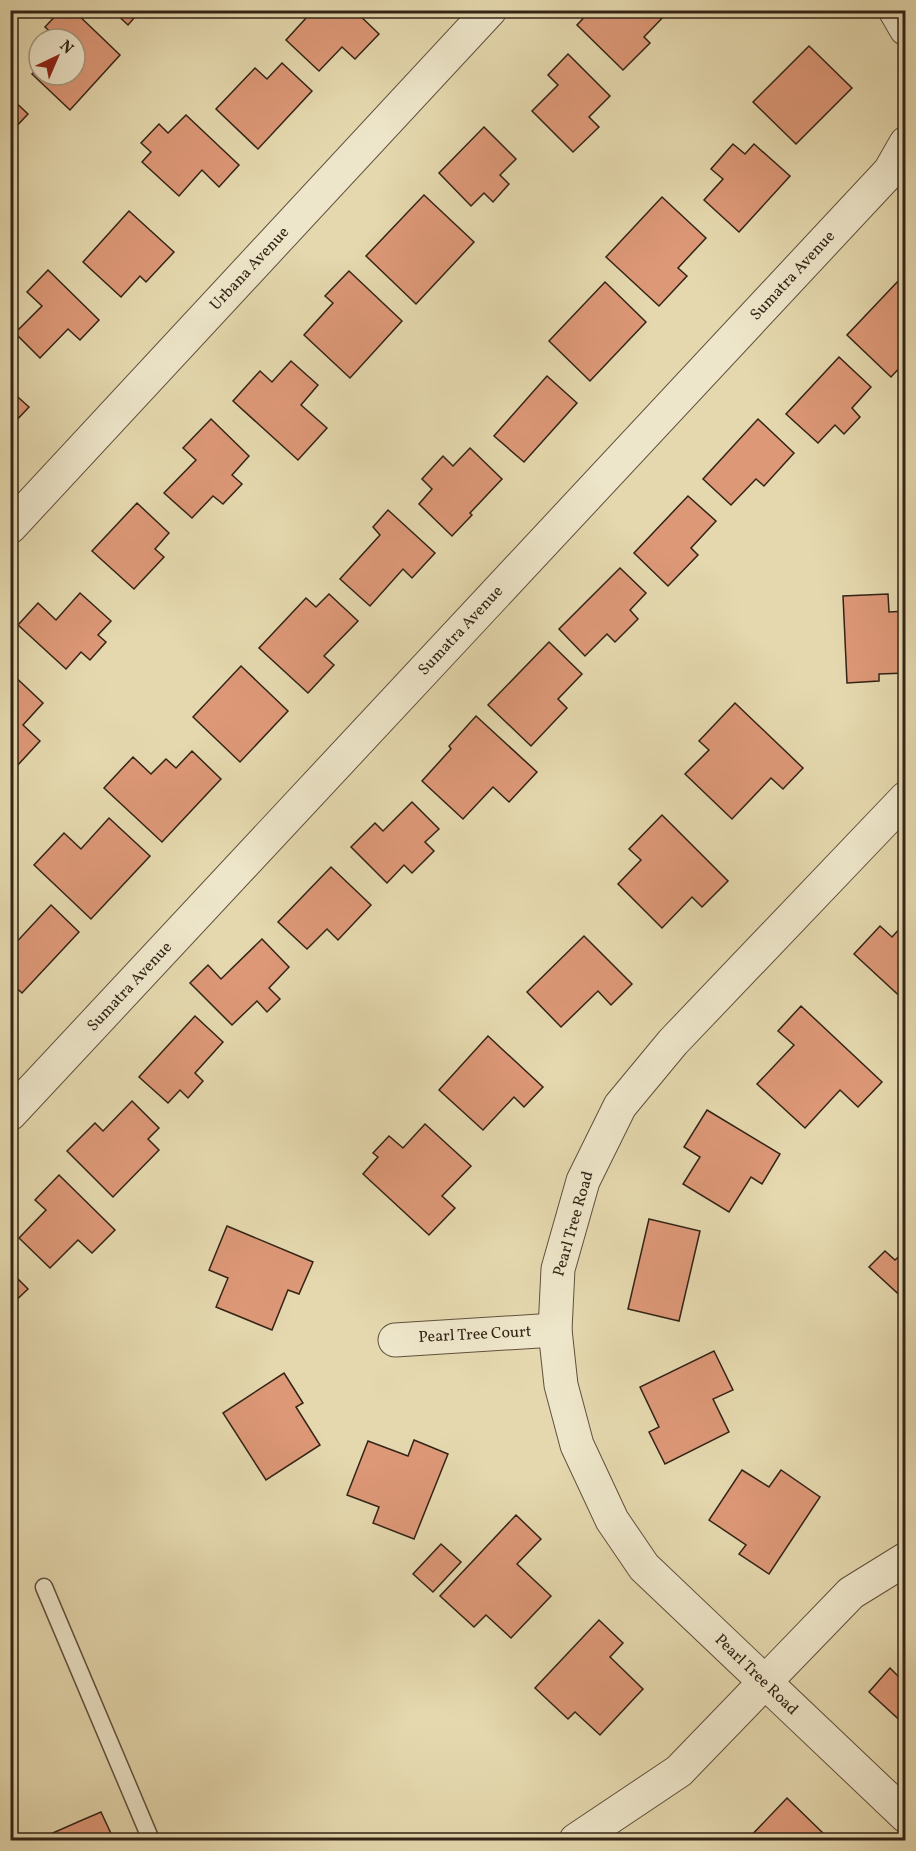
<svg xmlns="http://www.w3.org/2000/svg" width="916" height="1851" font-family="Vollkorn,serif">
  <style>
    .building { fill: #dd9877; stroke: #332416; stroke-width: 1.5 }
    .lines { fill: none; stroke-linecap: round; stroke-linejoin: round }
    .lane-casing { stroke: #60513c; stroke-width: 19 }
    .street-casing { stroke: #60513c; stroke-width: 35 }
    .lane { stroke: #eee6ca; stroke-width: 16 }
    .street { stroke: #eee6ca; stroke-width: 33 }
    .labels { text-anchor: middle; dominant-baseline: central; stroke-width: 4.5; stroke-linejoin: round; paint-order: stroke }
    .street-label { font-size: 16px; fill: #332416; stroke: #eee6ca }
  </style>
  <rect width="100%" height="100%" fill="#e5d8ae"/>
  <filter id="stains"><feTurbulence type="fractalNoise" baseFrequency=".00333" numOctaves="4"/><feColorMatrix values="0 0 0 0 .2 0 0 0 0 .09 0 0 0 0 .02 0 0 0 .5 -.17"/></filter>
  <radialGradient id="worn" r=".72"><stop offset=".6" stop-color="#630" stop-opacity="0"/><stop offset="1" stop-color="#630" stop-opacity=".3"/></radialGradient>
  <!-- building -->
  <g class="building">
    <path d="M61,10H73L120,55L70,110L32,74L39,67V75H75V39H58L45,27Z"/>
    <path d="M112,10H141L128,25Z"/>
    <path d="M300,10H354L379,34L355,59L342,47L319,71L286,40L307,17Z"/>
    <path d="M591,10H611L616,15L620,10H664L667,13L644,37L650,43L623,70L577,25Z"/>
    <path d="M809,46L852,88L796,144L753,102Z"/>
    <path d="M568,54L610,96L589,117L599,127L573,152L532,111L558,85L548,75Z"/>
    <path d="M282,63L312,91L258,149L216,109L255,68L267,79Z"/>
    <path d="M10,97L28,114L10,133Z"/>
    <path d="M186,115L239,165L219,187L202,170L179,196L142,162L151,152L141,143L159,124L168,133Z"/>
    <path d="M484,127L516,159L500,175L509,184L493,202L484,193L471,206L439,173Z"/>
    <path d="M733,144L745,154L754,144L790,176L739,232L704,200L723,179L711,169Z"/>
    <path d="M424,195L474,242L416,304L366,256Z"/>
    <path d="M662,197L706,238L678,268L687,276L659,306L606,257Z"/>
    <path d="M129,211L174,252L146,282L140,276L121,297L83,262Z"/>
    <path d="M48,270L99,320L80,340L68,329L40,358L15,333L42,306L27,292Z"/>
    <path d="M349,271L402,321L350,378L304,335L333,303L325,296Z"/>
    <path d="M901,278L906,282V361L891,377L847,335Z"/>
    <path d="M605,282L646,322L590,381L549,341Z"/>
    <path d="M839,357L871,387L852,408L860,417L844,434L835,425L818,443L786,414Z"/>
    <path d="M291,361L318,385L301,405L327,428L298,460L233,401L260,371L272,382Z"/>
    <path d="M547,376L577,403L524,462L494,436Z"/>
    <path d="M10,390L29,407L10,427Z"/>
    <path d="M211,419L249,456L232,475L242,484L223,504L213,496L192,518L164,493L196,460L183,448Z"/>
    <path d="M758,419L794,453L764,486L756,479L731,505L703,479Z"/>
    <path d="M470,448L502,479L470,513L472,515L452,536L419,504L432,489L422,479L443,456L453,466Z"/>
    <path d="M688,496L716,521L691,548L698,555L668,586L634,553Z"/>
    <path d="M137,503L169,533L155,549L164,557L134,589L92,551Z"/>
    <path d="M388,510L435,553L412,578L403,569L370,606L340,579L380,535L373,527Z"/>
    <path d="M620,568L646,593L630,610L638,619L615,642L607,634L585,656L559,629Z"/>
    <path d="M80,593L111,621L98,635L106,642L90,660L81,652L66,669L18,625L38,603L56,620Z"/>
    <path d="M329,594L358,621L324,656L334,665L308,693L259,648L306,598L316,607Z"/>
    <path d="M888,594L889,612L906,611V673L879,674V681L847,683L843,596Z"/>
    <path d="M549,642L582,674L558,699L567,708L531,746L488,705Z"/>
    <path d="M241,666L288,711L240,762L193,717Z"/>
    <path d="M10,672L43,703L23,725L40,741L16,767L10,763Z"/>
    <path d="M735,703L803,768L783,789L771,778L732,819L685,774L709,750L699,741Z"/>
    <path d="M476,716L537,772L509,802L493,787L463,819L422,781L451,749L449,746Z"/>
    <path d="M192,751L221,779L162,842L104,788L133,757L151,774L166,759L176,768Z"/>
    <path d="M412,802L439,829L425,842L434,851L412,873L404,865L387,883L351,847L375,823L383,831Z"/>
    <path d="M662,815L728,881L702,907L692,897L662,928L618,884L641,860L629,849Z"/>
    <path d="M109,818L150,856L91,919L34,865L64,833L81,849Z"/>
    <path d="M331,867L371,905L338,940L327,929L307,949L278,922Z"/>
    <path d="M51,905L79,932L22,993L10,982V949Z"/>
    <path d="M906,922V1002L854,954L880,926L892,937Z"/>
    <path d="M584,936L632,984L611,1005L598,991L561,1027L527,992Z"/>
    <path d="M262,939L289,967L269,988L280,999L267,1012L257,1001L232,1025L190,983L208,965L221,979Z"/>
    <path d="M801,1006L882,1082L858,1107L840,1090L805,1128L757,1084L794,1045L778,1031Z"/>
    <path d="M195,1016L223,1042L195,1073L203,1081L188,1098L180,1090L168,1103L139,1077Z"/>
    <path d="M488,1036L543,1087L524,1107L514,1097L483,1130L439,1090Z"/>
    <path d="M132,1101L159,1128L148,1139L159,1150L113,1197L67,1151L95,1123L103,1131Z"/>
    <path d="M707,1110L780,1154L762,1184L751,1177L729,1212L683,1184L700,1157L684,1147Z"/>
    <path d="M425,1124L471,1166L442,1196L455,1208L429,1235L363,1174L378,1157L373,1153L389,1136L403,1148Z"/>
    <path d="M59,1175L115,1230L92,1253L78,1240L50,1268L19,1238L46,1210L35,1200Z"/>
    <path d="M649,1219L700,1231L679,1321L628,1309Z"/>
    <path d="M227,1226L313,1262L299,1294L288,1290L272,1330L216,1307L228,1278L209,1270Z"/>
    <path d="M906,1250V1301L869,1267L885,1251L895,1260Z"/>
    <path d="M10,1271L28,1289L10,1306Z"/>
    <path d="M714,1351L733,1390L713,1399L729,1432L665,1464L649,1432L659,1427L640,1387Z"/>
    <path d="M284,1373L303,1403L296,1407L320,1445L266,1480L223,1413Z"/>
    <path d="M414,1440L448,1454L414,1539L373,1523L379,1507L347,1495L368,1441L408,1456Z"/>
    <path d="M742,1470L769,1487L781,1470L820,1497L769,1574L739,1554L746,1545L709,1520Z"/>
    <path d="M516,1515L541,1539L517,1564L551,1596L511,1638L486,1615L474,1627L440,1596Z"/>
    <path d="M441,1544L461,1562L433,1592L413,1574Z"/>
    <path d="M599,1620L623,1643L610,1657L643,1689L600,1735L575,1712L568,1719L535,1688Z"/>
    <path d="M890,1668L899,1677L906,1670V1726L869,1692Z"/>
    <path d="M787,1798L826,1836L822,1840H747Z"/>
    <path d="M101,1812L114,1840H37L80,1821Z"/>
  </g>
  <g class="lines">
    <!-- lane casing -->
    <g class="lane-casing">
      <path id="lane" d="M44,1587L151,1840"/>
    </g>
    <!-- street casing -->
    <g class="street-casing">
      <g id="street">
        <path d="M895,10L906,29"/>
        <path d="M10,527L490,10"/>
        <path d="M906,798L673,1042L620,1106L583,1181L558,1269L555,1330L561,1385L577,1445L612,1520L644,1567L906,1816"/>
        <path d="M10,1114L890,171L906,143"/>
        <path d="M395,1340L555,1330"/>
        <path d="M576,1840L679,1771L851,1593L906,1559"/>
      </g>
    </g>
    <!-- lane -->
    <use href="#lane" class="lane"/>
    <!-- street -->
    <use href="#street" class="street"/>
  </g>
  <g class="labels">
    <!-- street labels -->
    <g class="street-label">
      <text transform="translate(250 269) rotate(-47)">Urbana Avenue</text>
      <text transform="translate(793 276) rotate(-47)">Sumatra Avenue</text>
      <text transform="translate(461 631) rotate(-47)">Sumatra Avenue</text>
      <text transform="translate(130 987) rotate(-47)">Sumatra Avenue</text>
      <text transform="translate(574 1224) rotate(-74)">Pearl Tree Road</text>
      <text transform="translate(475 1335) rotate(-3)">Pearl Tree Court</text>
      <text transform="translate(756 1675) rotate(44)">Pearl Tree Road</text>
    </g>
  </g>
  <!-- margin -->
  <rect width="916" height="1851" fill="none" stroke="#e5d8ae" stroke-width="36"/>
  <rect x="12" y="12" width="892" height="1827" fill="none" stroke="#332416" stroke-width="3"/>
  <rect x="18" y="18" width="880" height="1815" fill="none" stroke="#332416" stroke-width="1.5"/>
  <!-- north arrow -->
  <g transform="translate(57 57) rotate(44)"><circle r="28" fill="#eee6ca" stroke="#a39882" stroke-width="1.5"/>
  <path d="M0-4.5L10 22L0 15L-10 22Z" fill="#8f2418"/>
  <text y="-9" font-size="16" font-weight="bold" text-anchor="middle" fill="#332416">N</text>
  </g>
  <rect width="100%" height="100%" filter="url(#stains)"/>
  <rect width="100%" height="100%" fill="url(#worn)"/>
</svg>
